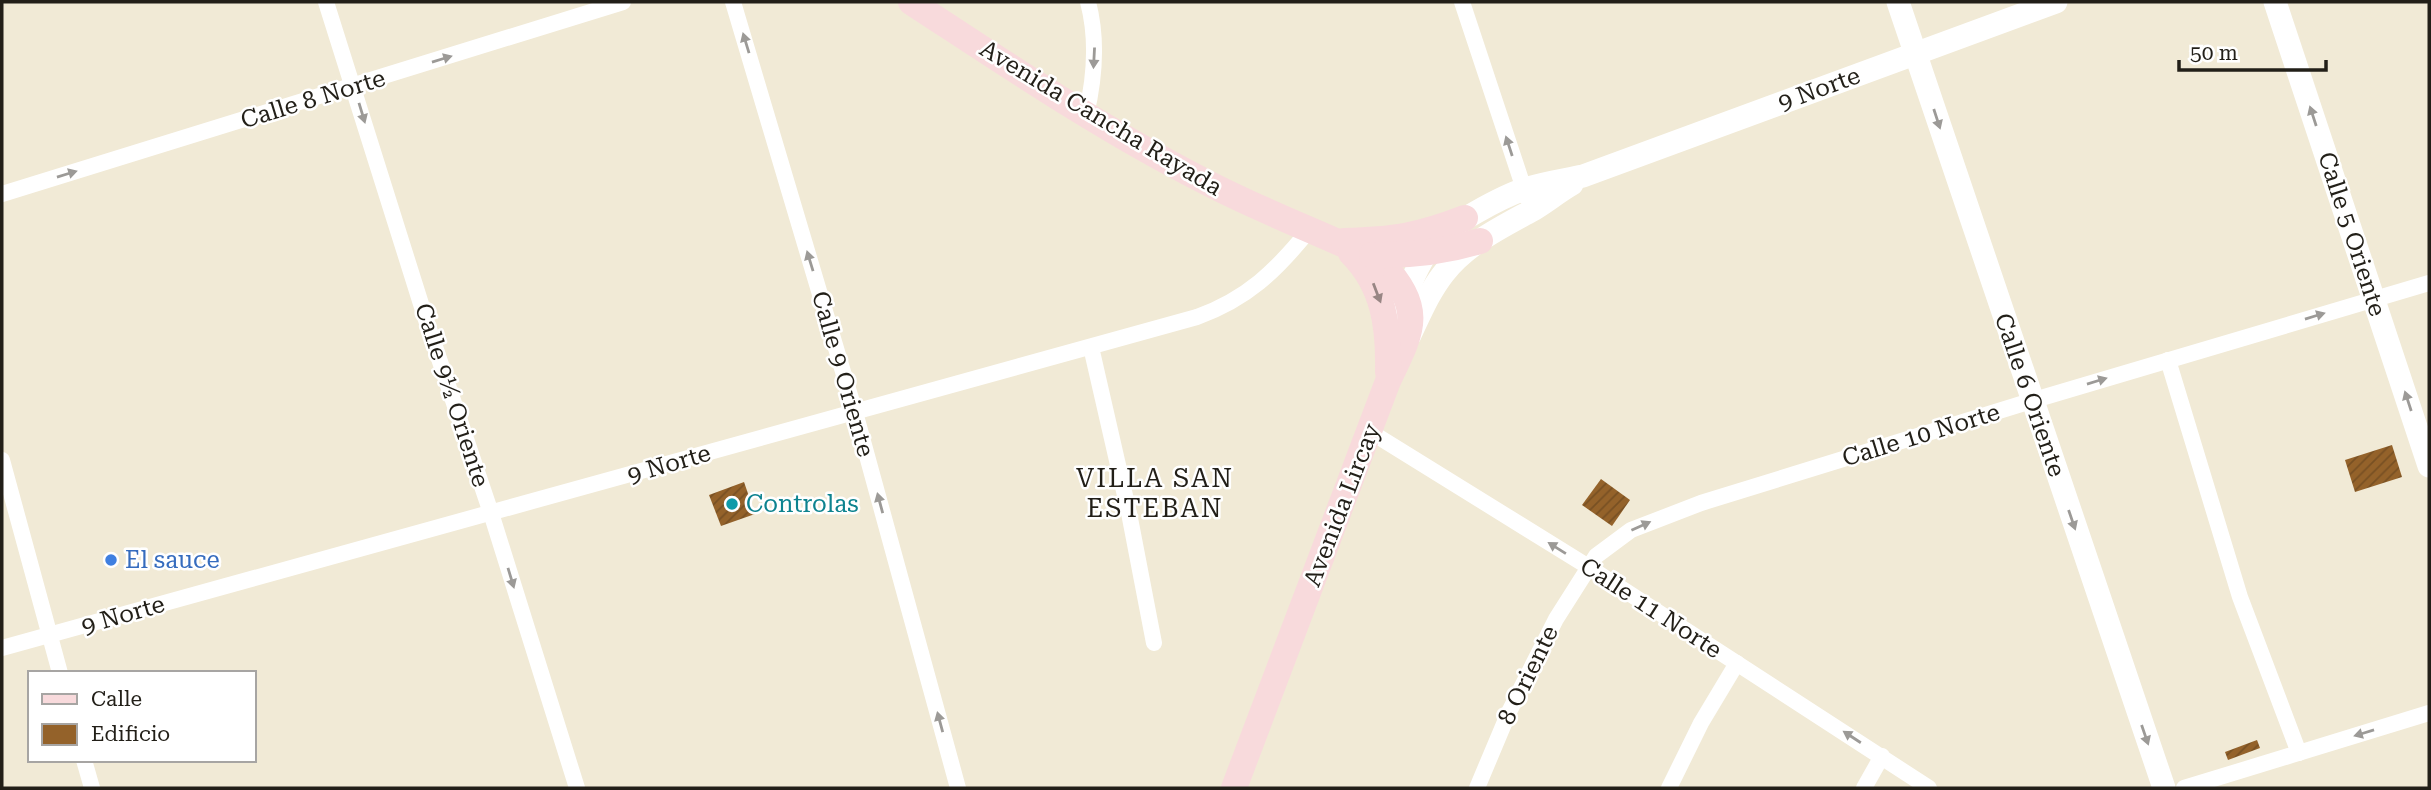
<svg xmlns="http://www.w3.org/2000/svg" width="2431" height="790" font-family="'Roboto Serif',serif">
  <style>
    .building { fill: url(#building-hatch) }
    .lines { fill: none; stroke-linecap: round; stroke-linejoin: round }
    .street { stroke: #fff; stroke-width: 16 }
    .secondary { stroke: #fff; stroke-width: 23 }
    .primary { stroke: #f8dadc; stroke-width: 26 }
    .oneway { fill: #9c9a97 }
    .oneway2 { fill: #988684 }
    .culture-dot { fill: #0f9aa8; stroke: #fff; stroke-width: 2.5 }
    .shop-dot { fill: #3f7fe0; stroke: #fff; stroke-width: 2.5 }
    .labels { text-anchor: middle; dominant-baseline: central; stroke-width: 5; stroke-linejoin: round; paint-order: stroke }
    .street-label { font-size: 24px; fill: #221f18; stroke: #fff }
    .culture-label { font-size: 24px; fill: #0d838f; stroke: #fff; text-anchor: start }
    .shop-label { font-size: 24px; fill: #366cbe; stroke: #fff; text-anchor: start }
    .neighbourhood-label { font-size: 26px; letter-spacing: 2px; fill: #221f18; stroke: #fff }
  </style>
  <defs>
    <pattern id="building-hatch" width="6" height="6" patternUnits="userSpaceOnUse" patternTransform="scale(1.75)"><rect width="6" height="6" fill="#94622a"/><path d="M-1 1l2-2M0 6l6-6M5 7l2-2" fill="none" stroke="#785023"/></pattern>
  </defs>
  <rect width="100%" height="100%" fill="#f1ead6"/>
  <!-- building -->
  <g class="building">
    <path d="M2392,445L2402,477L2355,492L2345,460Z"/>
    <path d="M1601,479L1630,500L1612,526L1582,505Z"/>
    <path d="M744,482L755,514L721,526L709,495Z"/>
    <path d="M2257,740L2260,748L2228,760L2225,752Z"/>
  </g>
  <g class="lines">
    <!-- street -->
    <g class="street">
      <path d="M326,2L427,323L491,513L577,788"/>
      <path d="M733,2L855,412L958,788"/>
      <path d="M1462,2L1527,198"/>
      <path d="M1086,115C1095,77 1098,40 1088,2"/>
      <path d="M2,194L623,2"/>
      <path d="M1091,347L1129,513L1154,643"/>
      <path d="M2168,360L2240,597L2299,753"/>
      <path d="M1369,431L1587,566L1929,788"/>
      <path d="M2,460L60,673"/>
      <path d="M2,648L1197,317C1247,299 1276,271 1309,230"/>
      <path d="M84,760L92,788"/>
      <path d="M1477,788L1509,712L1556,619L1596,556L1631,530L1701,503L2031,401L2429,283"/>
      <path d="M1669,788L1701,723L1737,663"/>
      <path d="M1864,788L1882,756"/>
      <path d="M2184,788L2429,713"/>
    </g>
    <!-- secondary -->
    <g class="secondary">
      <path d="M1898,2L2164,788"/>
      <path d="M2275,2L2429,466"/>
      <path d="M1400,310C1409,287 1418,263 1433,243C1447,226 1503,196 1525,189C1543,183 1564,180 1583,176L2056,2"/>
      <path d="M1410,335C1420,314 1429,292 1444,273C1467,244 1500,228 1531,211C1545,203 1558,192 1572,184"/>
    </g>
    <!-- primary -->
    <g class="primary">
      <path d="M911,2C1006,64 1100,128 1202,180C1260,211 1322,233 1381,262C1425,310 1413,329 1388,381L1234,788"/>
      <path d="M1344,241C1394,240 1418,236 1465,218"/>
      <path d="M1351,253C1384,286 1389,327 1388,372"/>
      <path d="M1372,255C1410,256 1443,252 1480,241"/>
    </g>
  </g>
  <!-- one-way arrows -->
  <defs><path id="oneway-solid" d="M-6-.8H1V-3.2L6.5 0L1 3.2V.8H-6Z" transform="scale(1.75)"/></defs>
  <g class="oneway">
    <use href="#oneway-solid" transform="translate(746 43) rotate(-107)"/>
    <use href="#oneway-solid" transform="translate(1094 58) rotate(93)"/>
    <use href="#oneway-solid" transform="translate(442 59) rotate(-17)"/>
    <use href="#oneway-solid" transform="translate(362 113) rotate(73)"/>
    <use href="#oneway-solid" transform="translate(2313 116) rotate(-108)"/>
    <use href="#oneway-solid" transform="translate(1937 119) rotate(72)"/>
    <use href="#oneway-solid" transform="translate(1509 146) rotate(-108)"/>
    <use href="#oneway-solid" transform="translate(67 174) rotate(-17)"/>
    <use href="#oneway-solid" transform="translate(810 261) rotate(-107)"/>
    <use href="#oneway-solid" transform="translate(2315 316) rotate(-17)"/>
    <use href="#oneway-solid" transform="translate(2097 381) rotate(-17)"/>
    <use href="#oneway-solid" transform="translate(2408 401) rotate(-108)"/>
    <use href="#oneway-solid" transform="translate(880 503) rotate(-105)"/>
    <use href="#oneway-solid" transform="translate(2072 520) rotate(71)"/>
    <use href="#oneway-solid" transform="translate(1641 526) rotate(-24)"/>
    <use href="#oneway-solid" transform="translate(1557 548) rotate(-148)"/>
    <use href="#oneway-solid" transform="translate(511 578) rotate(73)"/>
    <use href="#oneway-solid" transform="translate(940 722) rotate(-105)"/>
    <use href="#oneway-solid" transform="translate(2364 733) rotate(163)"/>
    <use href="#oneway-solid" transform="translate(2145 735) rotate(71)"/>
    <use href="#oneway-solid" transform="translate(1852 737) rotate(-147)"/>
  </g>
  <use class="oneway2" href="#oneway-solid" transform="translate(1377 293) rotate(69)"/>
  <!-- markers -->
  <circle class="culture-dot" cx="732" cy="504" r="7"/>
  <circle class="shop-dot" cx="111" cy="560" r="7"/>
  <g class="labels">
    <!-- street labels -->
    <g class="street-label">
      <text transform="translate(1819 89) rotate(-20)">9 Norte</text>
      <text transform="translate(313 99) rotate(-17)">Calle 8 Norte</text>
      <text transform="translate(1101 118) rotate(31)">Avenida Cancha Rayada</text>
      <text transform="translate(2352 234) rotate(72)">Calle 5 Oriente</text>
      <text transform="translate(843 374) rotate(74)">Calle 9 Oriente</text>
      <text transform="translate(452 395) rotate(72)">Calle 9½ Oriente</text>
      <text transform="translate(2030 395) rotate(71)">Calle 6 Oriente</text>
      <text transform="translate(1921 435) rotate(-17)">Calle 10 Norte</text>
      <text transform="translate(669 464) rotate(-16)">9 Norte</text>
      <text transform="translate(1342 505) rotate(-69)">Avenida Lircay</text>
      <text transform="translate(1651 608) rotate(33)">Calle 11 Norte</text>
      <text transform="translate(123 615) rotate(-16)">9 Norte</text>
      <text transform="translate(1528 675) rotate(-64)">8 Oriente</text>
    </g>
    <!-- culture labels -->
    <g class="culture-label">
      <text x="746" y="504">Controlas</text>
    </g>
    <!-- shop labels -->
    <g class="shop-label">
      <text x="125" y="560">El sauce</text>
    </g>
    <!-- neighbourhood labels -->
    <g class="neighbourhood-label">
      <text x="1155" y="478">VILLA SAN<tspan x="1155" dy="30">ESTEBAN</tspan></text>
    </g>
  </g>
  <!-- border -->
  <rect width="2431" height="790" fill="none" stroke="#221f18" stroke-width="7"/>
  <!-- legend -->
  <rect x="28" y="671" width="228" height="91" fill="#ffffff" stroke="#a7a5a3" stroke-width="2"/>
  <rect x="42" y="694" width="35" height="10" fill="#f8dadc" stroke="#a7a5a3" stroke-width="2"/>
  <text x="91" y="706" font-size="21" fill="#221f18">Calle</text>
  <rect x="42" y="724" width="35" height="21" fill="#94622a" stroke="#a7a5a3" stroke-width="2"/>
  <text x="91" y="741" font-size="21" fill="#221f18">Edificio</text>
  <!-- scale -->
  <path d="M2179 60v10h147v-10" fill="none" stroke="#221f18" stroke-width="3.5"/>
  <text x="2190" y="60" font-size="21" fill="#221f18" stroke="#ffffff" stroke-width="5" paint-order="stroke">50 m</text>
</svg>
